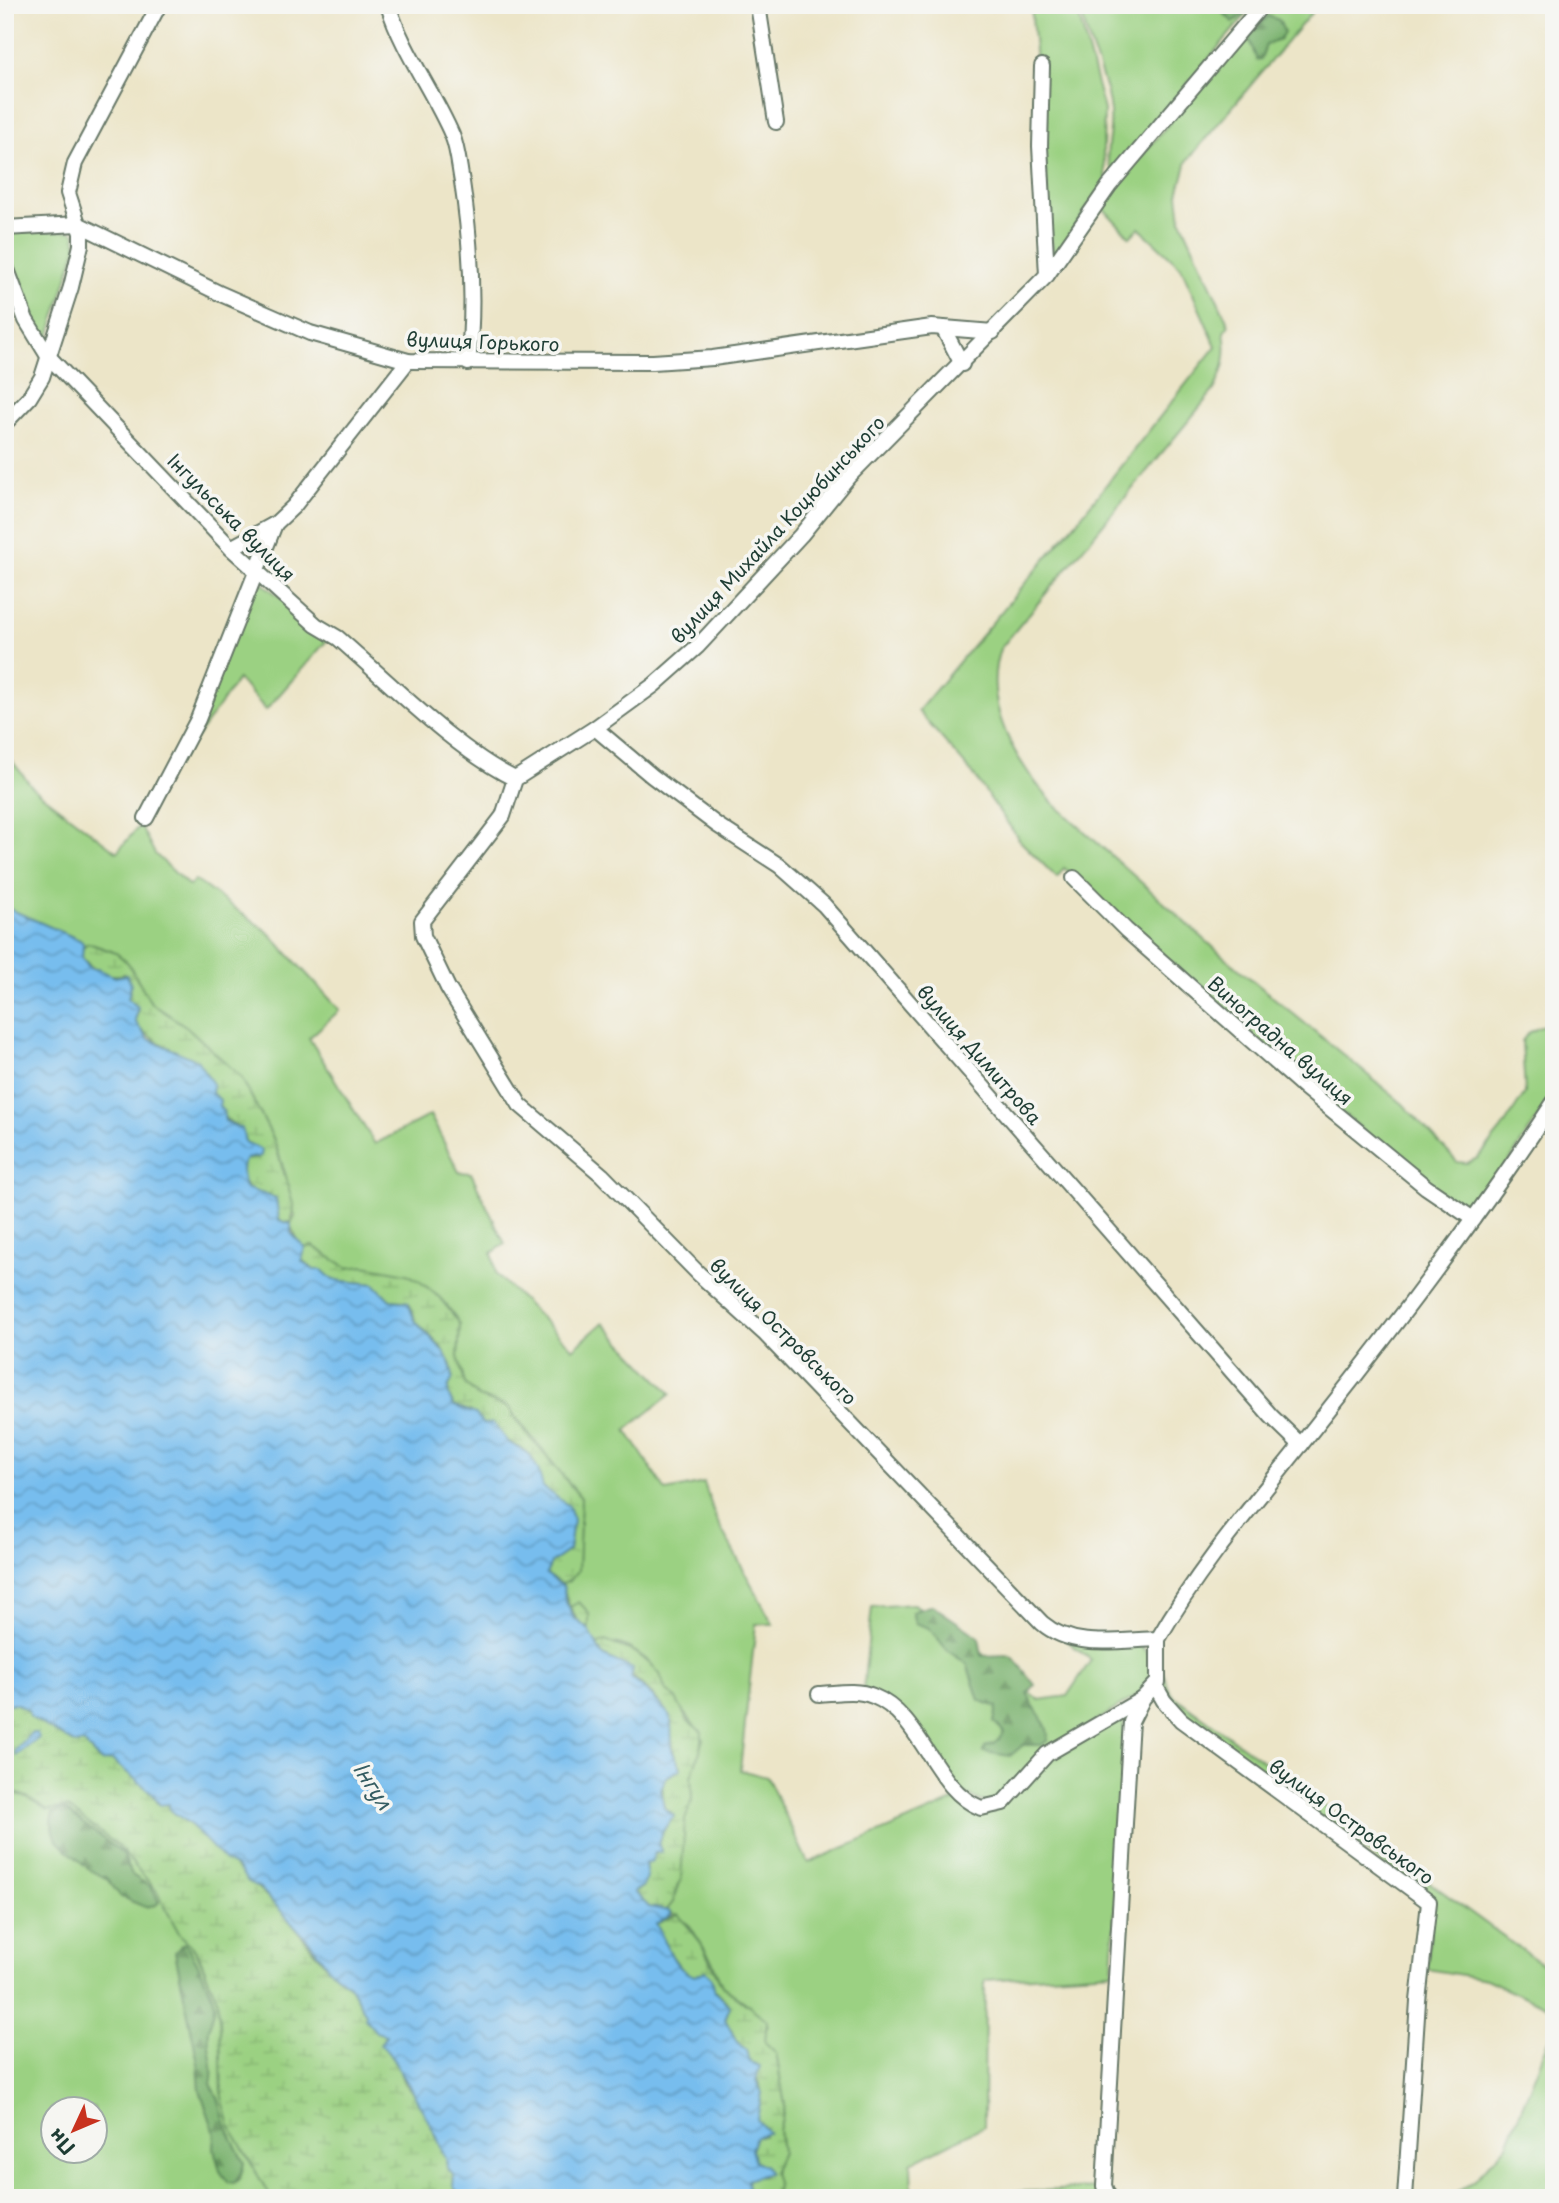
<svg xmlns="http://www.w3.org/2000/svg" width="1559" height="2203" font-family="'Playpen Sans',sans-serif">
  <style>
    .grass { fill: #9bd182; stroke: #5d875b; stroke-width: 2; fill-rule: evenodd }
    .forest { fill: url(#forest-firs); stroke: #4e7852; stroke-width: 2 }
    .wetland { fill: url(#wetland-marsh); stroke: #5d875b; stroke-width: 2 }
    .water { fill: url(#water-waves); stroke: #4b7d91; stroke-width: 2 }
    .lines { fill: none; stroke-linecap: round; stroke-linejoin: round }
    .minor-casing { stroke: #677868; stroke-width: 18 }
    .minor { stroke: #fff; stroke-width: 14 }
    .labels { text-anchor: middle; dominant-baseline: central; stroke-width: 7; stroke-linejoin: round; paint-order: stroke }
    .street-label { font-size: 19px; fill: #1f3d34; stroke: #f6f6f2 }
    .water-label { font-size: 21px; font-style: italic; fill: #355d62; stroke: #f6f6f2 }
  </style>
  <defs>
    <pattern id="forest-firs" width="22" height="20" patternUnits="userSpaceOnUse" patternTransform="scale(1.75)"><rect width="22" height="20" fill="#7cb370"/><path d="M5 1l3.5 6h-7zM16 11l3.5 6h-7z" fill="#65935d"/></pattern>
    <pattern id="wetland-marsh" width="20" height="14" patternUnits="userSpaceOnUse" patternTransform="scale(1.75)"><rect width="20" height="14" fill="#9bd182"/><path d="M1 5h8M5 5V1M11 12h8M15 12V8" fill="none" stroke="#85b471"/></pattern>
    <pattern id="water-waves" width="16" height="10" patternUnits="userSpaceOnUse" patternTransform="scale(1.75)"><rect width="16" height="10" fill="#77bdee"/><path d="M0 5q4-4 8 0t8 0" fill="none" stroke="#619bc2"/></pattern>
  </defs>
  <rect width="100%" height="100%" fill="#f6f6f2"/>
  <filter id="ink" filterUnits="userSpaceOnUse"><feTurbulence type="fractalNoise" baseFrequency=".0143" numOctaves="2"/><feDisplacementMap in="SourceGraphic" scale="14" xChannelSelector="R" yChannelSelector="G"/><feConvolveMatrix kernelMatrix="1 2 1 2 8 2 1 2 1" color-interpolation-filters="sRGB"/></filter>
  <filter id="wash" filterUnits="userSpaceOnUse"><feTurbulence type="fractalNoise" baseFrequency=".00686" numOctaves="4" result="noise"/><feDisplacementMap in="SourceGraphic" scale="28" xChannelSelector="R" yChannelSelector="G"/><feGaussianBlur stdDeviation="1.57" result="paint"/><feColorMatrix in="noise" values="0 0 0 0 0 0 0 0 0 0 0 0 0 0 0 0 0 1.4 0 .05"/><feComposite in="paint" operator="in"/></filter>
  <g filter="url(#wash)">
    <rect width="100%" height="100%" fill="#ece5c8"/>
    <!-- grass -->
    <g class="grass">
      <path d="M1031,5H1076L1104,110L1103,151L1106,180L1053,259Z"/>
      <path d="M1081,5H1254L1114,171C1103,162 1109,142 1110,129C1114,86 1085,47 1081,5Z"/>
      <path d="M1269,5H1318L1187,161L1178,194L1181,220L1229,325L1224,332C1228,354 1224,370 1214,390L1000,649C981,705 1016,763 1053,803L1223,956L1403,1104L1457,1162L1467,1163L1478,1158L1501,1130L1525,1093L1522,1041L1528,1033L1554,1020V1093L1512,1157L1475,1205H1456L1306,1084L1083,883L1064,868L1057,878L1021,842L973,774L918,711L1078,520L1216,346L1181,267L1139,228L1130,237L1100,205Z"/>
      <path d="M5,231H71L75,234L77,246L48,340L41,339L5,258Z"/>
      <path d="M258,580L331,636L266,710L238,679L176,766Z"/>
      <path d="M5,752L34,789L117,852L140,825L155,854L189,886L195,880L268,932L340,1010L309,1038L375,1144L430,1115L459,1172L471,1173L505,1244L492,1253L496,1274L573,1349L603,1323L671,1394L626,1430L666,1491L704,1483L716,1519L773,1624H756L740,1770L767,1777L808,1863L958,1799L992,1812L1035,1769L1120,1719L1124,1723L1112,1972L985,1980L984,2126L911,2163L912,2198H773L776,2192L773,2172L782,2152L779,2130L785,2106L776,2053L765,2043L764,2034L768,2025L746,2003L722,1986L712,1961L690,1926L675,1914L665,1912L673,1902L681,1879V1849L686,1809L692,1800L691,1777L703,1739C693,1723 680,1706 667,1691C662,1686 662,1678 658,1672C645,1655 617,1636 597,1645L571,1611L562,1584L569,1581L578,1562L581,1498L506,1405L478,1397L465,1384L458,1357L460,1324C433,1281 413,1277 366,1267C360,1266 356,1268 350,1268C338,1266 324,1251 312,1246L305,1248C295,1241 294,1230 289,1224L295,1217L286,1176L274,1140L241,1077L187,1027L151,1003L137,978L112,951L88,943L83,947L80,940L5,907Z"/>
      <path d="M913,1604L944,1621L1039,1700L1067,1696L1091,1660L1066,1640L1140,1645L1154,1660V1685L1069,1738L992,1805L963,1794L926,1743L863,1690L872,1607Z"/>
      <path d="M1162,1670L1171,1694L1554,1973V2010L1486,1979L1427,1969L1433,1901L1184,1718L1162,1690Z"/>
      <path d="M5,1790L27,1797L48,1810L67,1807L118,1846L156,1890L179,1933L196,1951L217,1999L230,2126L271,2198H5ZM52,2108H94V2150H52Z"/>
      <path d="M1554,2028V2198H1449L1475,2180L1507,2144Z"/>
      <path d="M1100,2188L1104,2198H1006L1014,2192Z"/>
    </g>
    <!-- forest -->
    <g class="forest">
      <path d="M1214,5H1249L1247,12L1233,22Z"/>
      <path d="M1268,16L1279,20L1284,32L1279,40L1266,45L1261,59L1257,60L1248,37Z"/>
      <path d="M932,1605L979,1637L982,1656L1007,1655L1013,1657L1035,1685L1028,1693C1031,1710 1052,1722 1047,1741L1041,1745H1023L1010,1756L984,1752L985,1747L996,1743L1004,1732L994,1722L997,1707L979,1700L967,1664L948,1651L929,1628L915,1623L912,1612Z"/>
      <path d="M64,1809L123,1854L132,1875L151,1887L159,1902L156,1905L145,1907L121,1897L107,1879L89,1869L57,1841L51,1821L53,1813Z"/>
      <path d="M184,1943C193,1950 210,1990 214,2002C216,2010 210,2021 209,2029C206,2049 216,2064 211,2084L218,2097L226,2126L244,2163L240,2179L234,2183L228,2182L220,2171L214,2149L215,2134L200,2090L198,2063L175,1952Z"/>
    </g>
    <!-- wetland -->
    <g class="wetland">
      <path d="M88,943L116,953L128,963L151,1003L187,1027L241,1077L274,1140L293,1204L292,1222H281L269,1194C247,1195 233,1179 246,1159L258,1158L262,1150L245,1142L242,1129C231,1122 215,1117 220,1100L211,1093C216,1055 151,1051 135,1021L138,1011L128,999L130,990L124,974C107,979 90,968 81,956L83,947Z"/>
      <path d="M312,1246L348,1268L364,1266L407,1274L418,1280L440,1298L460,1324L458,1357L465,1384L478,1397L510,1408L516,1420L581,1498L578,1571L569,1581L562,1584L546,1574L551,1563L569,1550C576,1499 573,1517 543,1487C535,1478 538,1462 528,1453C516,1443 501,1443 496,1426L483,1424L470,1411L454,1406C448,1395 445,1390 453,1379L451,1365L440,1345L416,1322L410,1305L405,1301L390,1300L374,1284L333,1280L322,1270H314L301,1259L305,1248Z"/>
      <path d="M579,1602L589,1613V1627L580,1625L570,1607Z"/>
      <path d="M605,1641L635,1652L649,1663L660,1674L666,1691L675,1697L687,1720L702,1732L700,1751L691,1777L692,1800L685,1820L681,1879L673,1902L665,1912L649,1907L634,1892L641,1888L644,1868L655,1853L662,1852L658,1843L672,1813L664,1808L662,1782L681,1766C666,1749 676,1726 664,1708C650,1690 630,1675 612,1659L602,1655L597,1645Z"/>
      <path d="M5,1704H17L28,1710L30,1717L76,1744L84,1743L99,1760H112L151,1792L158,1803L168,1804L169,1809L192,1826L279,1908L329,1969L349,1985L376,2032L386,2035L381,2043L394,2056L405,2083L421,2104L446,2158L447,2168L454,2176L453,2186L461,2198H271L230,2126L222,2097L220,2020L217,1999L197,1951L179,1933L156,1890L118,1846L67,1807L48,1810L27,1797L5,1790Z"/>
      <path d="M678,1914L701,1943L722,1986L767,2020L765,2042L776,2053L785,2106L779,2130L782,2152L773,2172L777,2187L773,2198H749L746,2184L749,2177L763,2176L766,2166L755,2161L751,2150L756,2136H764V2128L757,2119L761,2089L744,2047L737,2042L725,2020L730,2006L713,1988L685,1973L672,1956L656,1924Z"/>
    </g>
    <!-- water -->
    <g class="water">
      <path d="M5,907L80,940L83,943L82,959L91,969H98L115,977L127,975L131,984L128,999L138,1007L135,1021L148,1039L197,1060L213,1084L212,1093L220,1100L219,1106L223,1111L225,1121L242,1129L245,1142L262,1150L261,1156L246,1159C239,1168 243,1177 245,1188L276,1198L279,1220L291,1224V1233L305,1248L302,1261L314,1270H322L333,1280L374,1284L390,1300L408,1302C411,1309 412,1317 417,1323C432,1341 452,1353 453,1379C445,1389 448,1396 454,1406L476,1414L483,1424L493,1423L508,1442L529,1454L538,1469L543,1487L569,1506L573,1520L569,1550L551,1563L546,1574L564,1587L565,1600L574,1618L589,1630L602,1655L633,1669L631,1678C646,1690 658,1701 671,1717L672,1750L681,1769L666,1777L661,1790L664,1808L674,1816C667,1825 662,1830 658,1843L662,1852L655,1853L651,1862L645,1864L647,1878L643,1886L634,1892L649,1907L671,1911V1915L656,1924C667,1942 672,1970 695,1976L705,1971L712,1978L715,1992L730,2006L725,2019L737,2042L747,2050L750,2062L760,2066L756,2080L762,2093L757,2119L768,2133L756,2136L751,2150L755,2161L766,2166L769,2173L747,2180L749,2198H461L453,2186L454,2176L447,2168L446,2158C440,2151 440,2142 435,2133C426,2118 391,2048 380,2045L386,2035L376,2032L365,2019L366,2014L349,1985L329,1969L313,1946L260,1888L248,1882L237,1867L225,1861L192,1826L169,1809L168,1804L160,1805L151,1792L112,1760L101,1762L84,1743L76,1744L30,1717L28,1710L17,1704H5Z"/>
      <path d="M31,1733H37L39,1738L16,1756L15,1751Z"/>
    </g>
  </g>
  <g filter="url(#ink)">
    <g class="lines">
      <!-- minor casing -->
      <g class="minor-casing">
        <g id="minor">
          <path d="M388,5C403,52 433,91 452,135C458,149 459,166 462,182C471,242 475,303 468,363"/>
          <path d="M758,5L776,122"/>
          <path d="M1042,66L1040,146L1047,275"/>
          <path d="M5,228L78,224L221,294L310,333L408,361L653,362L713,358L932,327L993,332"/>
          <path d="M5,264L26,320L48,356L231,548L316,625L338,638C388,681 457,751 515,779"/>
          <path d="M943,328L962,364"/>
          <path d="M7,421L29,398L42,377L71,287L81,245V233L68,193L75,163L159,5"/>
          <path d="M231,548L275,524L294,506L408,361"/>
          <path d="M595,728L652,776L717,825L780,866L824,905L1271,1416L1301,1445"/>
          <path d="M146,818L198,719L275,524"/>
          <path d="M1074,878L1126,930L1304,1087L1426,1187L1473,1219"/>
          <path d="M1158,1639C1120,1640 1073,1650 1042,1623L764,1333L699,1274L602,1175L520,1105L448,988L423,936L422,921L503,816L515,779L595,728L654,685L698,646L801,535L848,477L1047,275L1109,186L1262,5"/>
          <path d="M1158,1639C1204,1559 1266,1490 1322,1418C1403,1316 1482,1211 1554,1102"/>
          <path d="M1156,1687L1164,1701L1181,1720L1429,1902L1418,2001L1405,2198"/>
          <path d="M819,1694C836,1693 857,1689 873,1696C923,1716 933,1789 981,1808L1003,1803L1047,1754L1142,1699"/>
          <path d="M1109,2198L1104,2186L1130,1737L1131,1722L1143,1698L1158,1682V1639"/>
        </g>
      </g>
      <!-- minor -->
      <use href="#minor" class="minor"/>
    </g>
  </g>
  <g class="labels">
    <!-- street labels -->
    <g class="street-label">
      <text transform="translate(483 341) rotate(2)">вулиця Горького</text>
      <text transform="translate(232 517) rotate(45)">Інгульська вулиця</text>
      <text transform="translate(777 529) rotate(-47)">вулиця Михайла Коцюбинського</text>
      <text transform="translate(1281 1040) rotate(41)">Виноградна вулиця</text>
      <text transform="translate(980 1054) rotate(49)">вулиця Димитрова</text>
      <text transform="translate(784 1331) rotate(45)">вулиця Островського</text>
      <text transform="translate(1352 1821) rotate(36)">вулиця Островського</text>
    </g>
    <!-- water labels -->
    <g class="water-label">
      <text transform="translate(374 1785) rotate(57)">Інгул</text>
    </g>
  </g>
  <!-- margin -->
  <rect width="1559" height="2203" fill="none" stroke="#f6f6f2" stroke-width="28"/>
  <!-- north arrow -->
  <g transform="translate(74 2130) rotate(226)"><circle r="33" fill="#f6f6f2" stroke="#a0aca6" stroke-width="2"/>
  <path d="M0-5L12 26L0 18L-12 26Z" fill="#c8321e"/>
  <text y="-10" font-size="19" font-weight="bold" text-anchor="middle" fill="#1f3d34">Пн</text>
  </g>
</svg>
